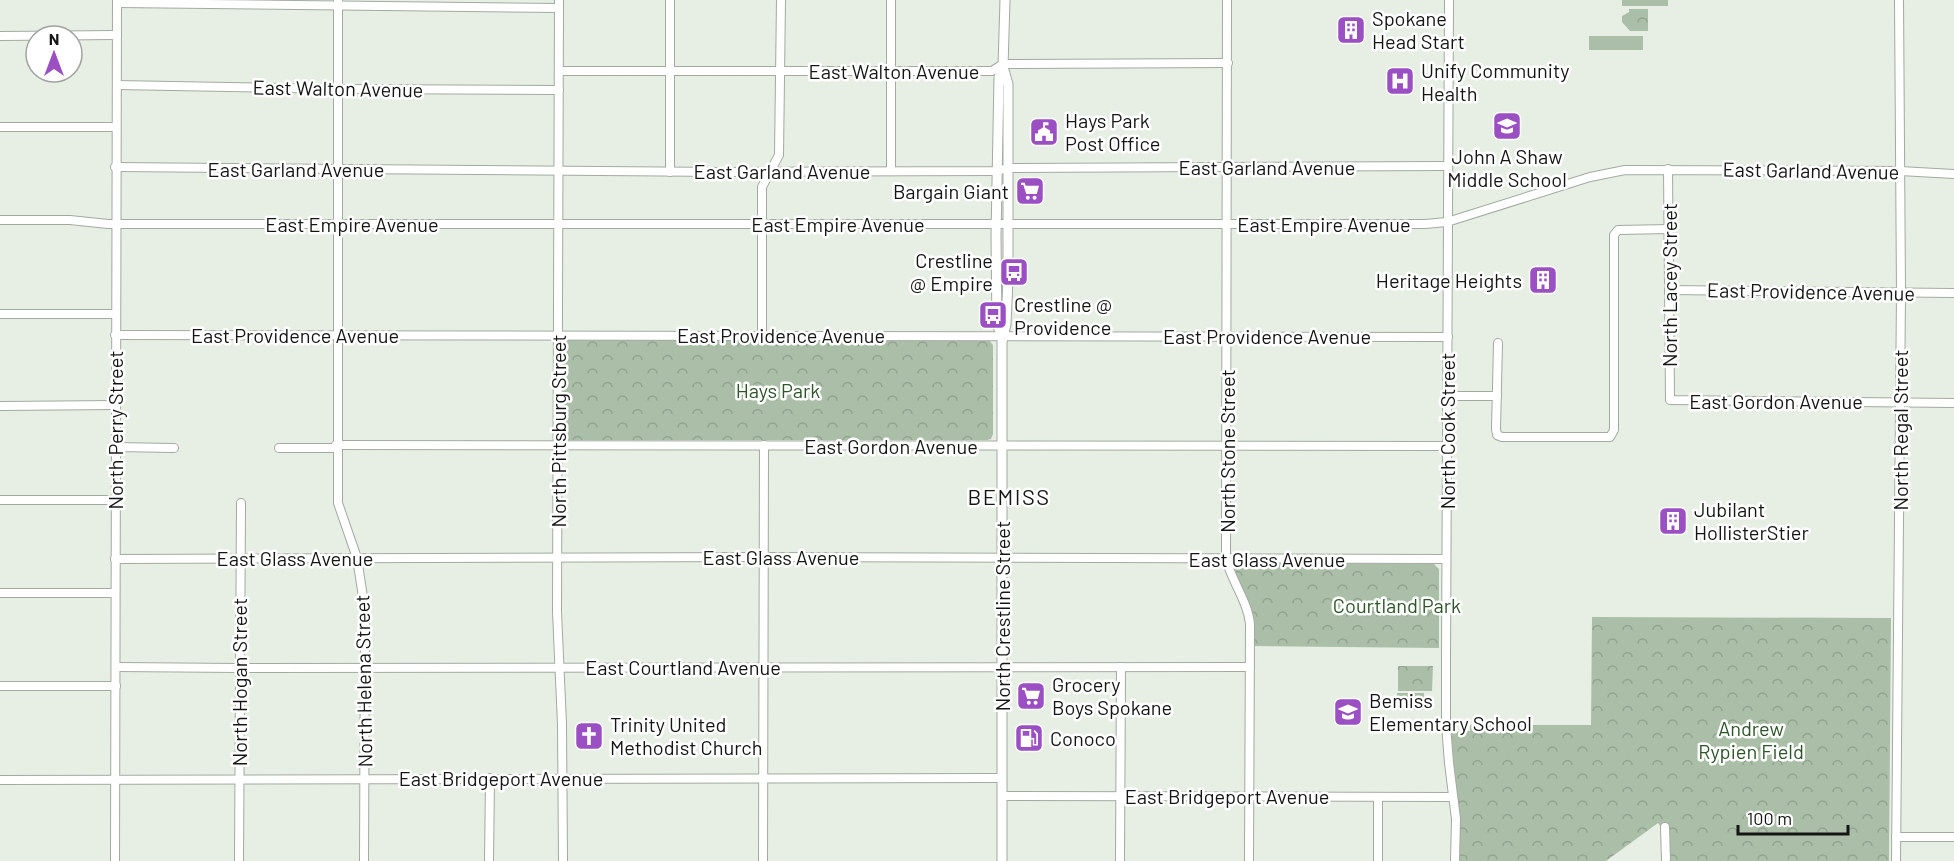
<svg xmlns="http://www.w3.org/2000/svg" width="1954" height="861" font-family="Barlow,sans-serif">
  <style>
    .grass { fill: #abbfa8 }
    .park { fill: url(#park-crowns) }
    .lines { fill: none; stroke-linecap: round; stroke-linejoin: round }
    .minor-casing { stroke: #a2aaa1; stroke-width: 10 }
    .major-casing { stroke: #a2aaa1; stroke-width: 11 }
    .minor { stroke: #fff; stroke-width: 8 }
    .major { stroke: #fff; stroke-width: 9 }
    .labels { text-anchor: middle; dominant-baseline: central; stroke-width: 5; stroke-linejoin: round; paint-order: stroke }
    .poi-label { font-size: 20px; fill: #131613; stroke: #fff; text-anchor: start }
    .street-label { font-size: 20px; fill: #131613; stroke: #fff }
    .park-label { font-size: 20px; fill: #2e5429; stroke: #fff }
    .quarter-label { font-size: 22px; letter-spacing: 1.5px; fill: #131613; stroke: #fff }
  </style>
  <defs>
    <pattern id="park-crowns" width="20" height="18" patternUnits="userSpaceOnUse" patternTransform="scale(1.5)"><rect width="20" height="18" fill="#abbfa8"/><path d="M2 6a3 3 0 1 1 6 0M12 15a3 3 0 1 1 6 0" fill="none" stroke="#92a390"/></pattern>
  </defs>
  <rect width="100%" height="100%" fill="#e7efe5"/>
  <!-- grass -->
  <g class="grass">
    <rect x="1622" y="0" width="46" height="6"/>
    <rect x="1589" y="36" width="54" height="14"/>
    <path d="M1397,693H1424L1423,710H1397Z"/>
  </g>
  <!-- park -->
  <g class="park">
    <path d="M1629,9H1648V31H1630L1622,22V16L1629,12Z"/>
    <path d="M567,340H989L993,345V434L991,439L987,440H566L563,436V344Z"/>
    <path d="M1242,561L1253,563L1434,564L1439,569V648L1254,646C1254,635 1255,623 1252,612C1248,599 1232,579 1235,567Z"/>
    <path d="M1592,617L1891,618L1889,861H1662V828L1658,823L1606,861H1459V824L1451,732L1470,731V725H1591Z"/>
    <path d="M1398,666H1433L1432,691H1398Z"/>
  </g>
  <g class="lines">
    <!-- minor casing -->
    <g class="minor-casing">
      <g id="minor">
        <path d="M338,0V503L357,558L365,610L364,861"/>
        <path d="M559,0L557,612L562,724L563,861"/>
        <path d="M1227,0L1226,559C1232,582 1248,602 1250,624L1249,861"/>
        <path d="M1449,0L1446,659V725L1449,763L1456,819L1455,861"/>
        <path d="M117,3L559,8"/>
        <path d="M0,36L117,35"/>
        <path d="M559,71H992L1003,64L1228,63"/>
        <path d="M117,85L339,89L559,90"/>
        <path d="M0,127H115"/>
        <path d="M115,167L723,172L997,171L1008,168L1447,166"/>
        <path d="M1668,169L1670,400L1954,403"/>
        <path d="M891,171V0"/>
        <path d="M670,172V0"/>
        <path d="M0,220H70L108,224H1425L1447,222L1590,177L1625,170L1900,171L1954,174"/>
        <path d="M1669,290L1954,293"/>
        <path d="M0,314H115"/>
        <path d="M115,335L1448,337"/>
        <path d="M762,335V187L779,155L781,0"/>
        <path d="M1498,343L1496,429L1497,435L1502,437H1610L1614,430V235L1618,230L1669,229"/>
        <path d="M1447,396H1497"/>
        <path d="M0,406L115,405"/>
        <path d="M336,445L1446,446"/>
        <path d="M115,447L174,448"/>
        <path d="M279,448H336"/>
        <path d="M0,500H115"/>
        <path d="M115,559L763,557L1446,559"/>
        <path d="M0,593H115"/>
        <path d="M116,667L240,668L1250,667"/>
        <path d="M0,686H116"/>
        <path d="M0,780L1002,778"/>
        <path d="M1002,796L1453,797"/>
        <path d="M1665,827L1666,861"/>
        <path d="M1896,837H1954"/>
        <path d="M115,861L117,0"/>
        <path d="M239,861L241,503"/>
        <path d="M489,861L490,778"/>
        <path d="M763,861L764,445"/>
        <path d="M1120,861L1121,667"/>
        <path d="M1378,861V797"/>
        <path d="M1896,861L1901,293L1899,0"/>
      </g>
    </g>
    <!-- major casing -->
    <g class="major-casing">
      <g id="major">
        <path d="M1002,335L997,325L996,236L999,77L1003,67"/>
        <path d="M1002,861V342L1006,324L1008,280V84L1003,67L1005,0"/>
      </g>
    </g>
    <!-- minor -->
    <use href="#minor" class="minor"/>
    <!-- major -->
    <use href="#major" class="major"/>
  </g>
  <!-- icons -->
  <defs>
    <g id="building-square" transform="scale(1.5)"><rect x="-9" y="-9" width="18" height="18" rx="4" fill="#9a50c2" stroke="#fff"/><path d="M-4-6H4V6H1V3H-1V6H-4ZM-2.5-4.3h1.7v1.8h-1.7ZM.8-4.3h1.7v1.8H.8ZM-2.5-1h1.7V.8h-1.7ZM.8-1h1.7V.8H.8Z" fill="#fff"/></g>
    <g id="hospital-square" transform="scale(1.5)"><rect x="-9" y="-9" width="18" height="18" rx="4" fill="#9a50c2" stroke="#fff"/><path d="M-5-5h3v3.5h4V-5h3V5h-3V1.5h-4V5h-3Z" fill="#fff"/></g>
    <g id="school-square" transform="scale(1.5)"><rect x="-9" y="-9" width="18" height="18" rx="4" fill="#9a50c2" stroke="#fff"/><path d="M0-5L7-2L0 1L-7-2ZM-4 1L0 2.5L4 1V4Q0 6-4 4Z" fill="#fff"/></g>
    <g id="civic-square" transform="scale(1.5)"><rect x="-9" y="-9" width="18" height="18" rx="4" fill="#9a50c2" stroke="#fff"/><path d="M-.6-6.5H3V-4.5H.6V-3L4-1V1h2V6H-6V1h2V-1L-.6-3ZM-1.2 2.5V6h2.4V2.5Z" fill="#fff"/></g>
    <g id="supermarket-square" transform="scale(1.5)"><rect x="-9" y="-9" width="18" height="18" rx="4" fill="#9a50c2" stroke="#fff"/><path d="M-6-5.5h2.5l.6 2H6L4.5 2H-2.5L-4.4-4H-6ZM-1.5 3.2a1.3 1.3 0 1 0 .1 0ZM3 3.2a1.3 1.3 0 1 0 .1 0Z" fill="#fff"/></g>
    <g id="bus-square" transform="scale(1.5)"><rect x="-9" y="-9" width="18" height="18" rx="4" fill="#9a50c2" stroke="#fff"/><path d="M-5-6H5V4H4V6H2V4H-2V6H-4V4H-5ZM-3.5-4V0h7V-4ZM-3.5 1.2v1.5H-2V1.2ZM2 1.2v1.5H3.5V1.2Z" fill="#fff"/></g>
    <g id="church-square" transform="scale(1.5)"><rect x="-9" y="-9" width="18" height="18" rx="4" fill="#9a50c2" stroke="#fff"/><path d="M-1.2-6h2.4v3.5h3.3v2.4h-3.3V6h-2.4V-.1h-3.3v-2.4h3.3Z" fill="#fff"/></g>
    <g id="fuel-square" transform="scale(1.5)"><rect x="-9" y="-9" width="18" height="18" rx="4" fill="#9a50c2" stroke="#fff"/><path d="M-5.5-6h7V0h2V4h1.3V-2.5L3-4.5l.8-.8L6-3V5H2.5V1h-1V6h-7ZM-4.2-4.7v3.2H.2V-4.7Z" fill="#fff"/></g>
  </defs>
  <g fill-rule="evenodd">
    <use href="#building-square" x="1351" y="30"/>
    <use href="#hospital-square" x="1400" y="81"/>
    <use href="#school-square" x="1507" y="126"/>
    <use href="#civic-square" x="1044" y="132"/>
    <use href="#supermarket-square" x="1030" y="191"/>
    <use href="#bus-square" x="1014" y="272"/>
    <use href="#building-square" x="1543" y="280"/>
    <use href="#bus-square" x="993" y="315"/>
    <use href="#building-square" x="1673" y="521"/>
    <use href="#supermarket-square" x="1031" y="696"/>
    <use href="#school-square" x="1348" y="712"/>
    <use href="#church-square" x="589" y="736"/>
    <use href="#fuel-square" x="1029" y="738"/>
  </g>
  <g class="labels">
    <!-- poi labels -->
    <g class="poi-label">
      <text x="1372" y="18">Spokane<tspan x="1372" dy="23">Head Start</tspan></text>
      <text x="1421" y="70">Unify Community<tspan x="1421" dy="23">Health</tspan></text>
      <text x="1065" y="120">Hays Park<tspan x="1065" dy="23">Post Office</tspan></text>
      <text x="1507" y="156" text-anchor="middle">John A Shaw<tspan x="1507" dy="23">Middle School</tspan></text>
      <text x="1009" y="191" text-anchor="end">Bargain Giant</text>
      <text x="993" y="260" text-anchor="end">Crestline<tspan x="993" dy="23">@ Empire</tspan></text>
      <text x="1522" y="280" text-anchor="end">Heritage Heights</text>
      <text x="1014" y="304">Crestline @<tspan x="1014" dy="23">Providence</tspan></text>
      <text x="1694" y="509">Jubilant<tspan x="1694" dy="23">HollisterStier</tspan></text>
      <text x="1052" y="684">Grocery<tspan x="1052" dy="23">Boys Spokane</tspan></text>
      <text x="1369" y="700">Bemiss<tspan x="1369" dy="23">Elementary School</tspan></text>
      <text x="610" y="724">Trinity United<tspan x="610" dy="23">Methodist Church</tspan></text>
      <text x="1050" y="738">Conoco</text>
    </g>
    <!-- street labels -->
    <g class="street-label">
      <text x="894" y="71">East Walton Avenue</text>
      <text transform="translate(338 88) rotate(1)">East Walton Avenue</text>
      <text x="1267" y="167">East Garland Avenue</text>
      <text x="296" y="169">East Garland Avenue</text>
      <text transform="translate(1811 170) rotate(1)">East Garland Avenue</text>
      <text x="782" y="171">East Garland Avenue</text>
      <text x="352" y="224">East Empire Avenue</text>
      <text x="838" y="224">East Empire Avenue</text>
      <text x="1324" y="224">East Empire Avenue</text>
      <text transform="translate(1669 285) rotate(-90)">North Lacey Street</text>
      <text transform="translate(1811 291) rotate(1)">East Providence Avenue</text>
      <text x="295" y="335">East Providence Avenue</text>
      <text x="781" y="335">East Providence Avenue</text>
      <text x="1267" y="336">East Providence Avenue</text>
      <text x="1776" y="401">East Gordon Avenue</text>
      <text transform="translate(115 430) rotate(-90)">North Perry Street</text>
      <text transform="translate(1900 430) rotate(-90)">North Regal Street</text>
      <text transform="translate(558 431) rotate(-90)">North Pittsburg Street</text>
      <text transform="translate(1447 431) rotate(-90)">North Cook Street</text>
      <text x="891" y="446">East Gordon Avenue</text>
      <text transform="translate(1227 451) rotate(-90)">North Stone Street</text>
      <text x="781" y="557">East Glass Avenue</text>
      <text x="295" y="558">East Glass Avenue</text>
      <text x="1267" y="559">East Glass Avenue</text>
      <text transform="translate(1002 616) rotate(-90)">North Crestline Street</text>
      <text x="683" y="667">East Courtland Avenue</text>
      <text transform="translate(363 681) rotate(-91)">North Helena Street</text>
      <text transform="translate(239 682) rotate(-90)">North Hogan Street</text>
      <text x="501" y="778">East Bridgeport Avenue</text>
      <text x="1227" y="796">East Bridgeport Avenue</text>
    </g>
    <!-- park labels -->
    <g class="park-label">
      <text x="778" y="390">Hays Park</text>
      <text x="1397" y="605">Courtland Park</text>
      <text x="1751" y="728">Andrew<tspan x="1751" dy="23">Rypien Field</tspan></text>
    </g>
    <!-- quarter labels -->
    <g class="quarter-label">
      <text x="1009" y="496">BEMISS</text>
    </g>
  </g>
  <!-- north arrow -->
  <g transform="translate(54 54)"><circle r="28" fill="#ffffff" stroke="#a1a2a1" stroke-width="1.5"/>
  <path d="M0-4.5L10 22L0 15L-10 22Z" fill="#9a50c2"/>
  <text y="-9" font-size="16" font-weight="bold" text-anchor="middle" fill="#131613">N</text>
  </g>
  <!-- scale -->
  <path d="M1738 825v9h110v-9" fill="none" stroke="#131613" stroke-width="3"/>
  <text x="1747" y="825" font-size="18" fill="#131613" stroke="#ffffff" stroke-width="4.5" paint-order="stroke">100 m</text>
</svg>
